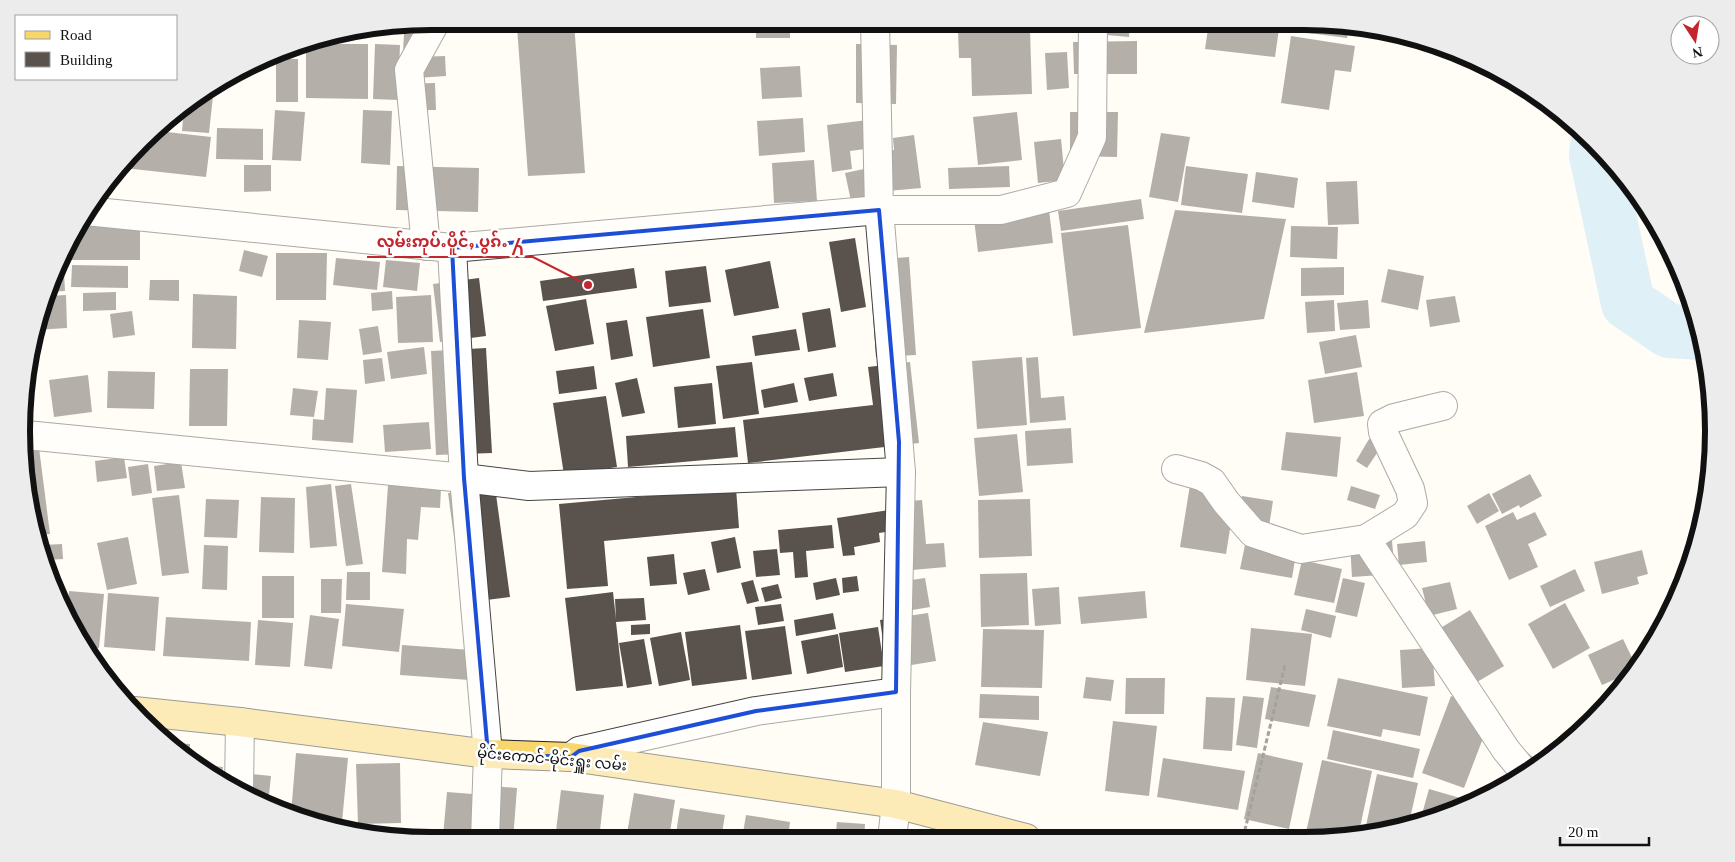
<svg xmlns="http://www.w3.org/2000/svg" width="1735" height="862" font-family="'Times New Roman','Noto Sans Myanmar',serif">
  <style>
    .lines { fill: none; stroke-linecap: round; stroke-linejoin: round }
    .river { stroke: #b9e0f7; stroke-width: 54 }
    .building { fill: #5a524d }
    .minor-casing { stroke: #444; stroke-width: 30 }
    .major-casing { stroke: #222; stroke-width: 30 }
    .path { stroke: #333; stroke-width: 3; stroke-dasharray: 5 2.5; stroke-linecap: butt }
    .minor { stroke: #fff; stroke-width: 28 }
    .major { stroke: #f9d66b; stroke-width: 28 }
    .marked { fill: none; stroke: #1d4ed8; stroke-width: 4; stroke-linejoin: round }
    .labels { text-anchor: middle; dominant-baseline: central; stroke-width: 5; stroke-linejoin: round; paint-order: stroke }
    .street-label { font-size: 15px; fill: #111; stroke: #fff }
    .rim { fill: none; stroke: #111; stroke-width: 6 }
    .leader { fill: none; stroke: #c4262e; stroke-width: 2 }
    .callout-dot { fill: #c4262e; stroke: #fff; stroke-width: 2 }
    .callout-label { font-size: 16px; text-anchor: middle; font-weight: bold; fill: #c4262e; stroke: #fff; stroke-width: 5; stroke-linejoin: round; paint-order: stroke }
  </style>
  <rect width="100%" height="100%" fill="#fffdf5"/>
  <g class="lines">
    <!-- river -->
    <path class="river" d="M1597,146L1596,155L1628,303L1669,331L1700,333"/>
  </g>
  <!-- building -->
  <g class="building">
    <path d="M574,22L585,173L528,176L517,27Z"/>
    <rect x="756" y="22" width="34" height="16"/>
    <path d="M953,22H1003V26L953,24Z"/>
    <path d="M1062,22H1130L1129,37L1062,31Z"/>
    <path d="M1209,22H1280L1275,57L1205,49Z"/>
    <path d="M1310,22H1331L1349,25L1347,38L1309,33Z"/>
    <path d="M1030,30L1032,94L972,96L971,58H959L958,31Z"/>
    <path d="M404,34H430L403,52Z"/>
    <path d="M1291,36L1355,46L1351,72L1335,70L1329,110L1281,103Z"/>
    <path d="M1137,41V74H1074L1073,42Z"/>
    <path d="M306,44H368V99L306,98Z"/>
    <path d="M375,44L400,45L398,100L373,99Z"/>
    <path d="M856,44L897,45L896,104L856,103Z"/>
    <path d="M1067,52L1069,88L1047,90L1045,53Z"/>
    <path d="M445,56L446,76L417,78L416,57Z"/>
    <rect x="276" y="59" width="22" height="43"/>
    <path d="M800,66L802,97L762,99L760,68Z"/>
    <path d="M435,83L436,110H402V84Z"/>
    <path d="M202,95L213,96L209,133L182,131L184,105Z"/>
    <path d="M275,110L305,112L301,161L272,160Z"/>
    <path d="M363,110L392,111L390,165L361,163Z"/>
    <path d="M1017,112L1022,160L978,165L973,117Z"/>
    <path d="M1070,112H1118L1117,157L1070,156Z"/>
    <path d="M803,118L805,152L759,156L757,121Z"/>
    <path d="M884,118L888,146L850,151L852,169L832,172L827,125Z"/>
    <path d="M217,128L263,129V160L216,159Z"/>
    <path d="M158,131L211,137L206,177L124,168Z"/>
    <path d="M1161,133L1190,137L1178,202L1149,197Z"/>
    <path d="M914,135L921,188L888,191L884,151L894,150L893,138Z"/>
    <path d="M1061,139L1065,180L1038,183L1034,142Z"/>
    <path d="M814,160L817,201L774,203L772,163Z"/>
    <path d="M244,165H271V191L244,192Z"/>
    <path d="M397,166L479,168L478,212L396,210Z"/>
    <path d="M878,166L884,194L851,201L845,173Z"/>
    <path d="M1009,166L1010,187L949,189L948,168Z"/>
    <path d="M1186,166L1248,174L1242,213L1181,205Z"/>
    <path d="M1256,172L1298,178L1294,208L1252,202Z"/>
    <path d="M1357,181L1359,224L1328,225L1326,182Z"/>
    <path d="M1141,199L1144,219L1061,231L1058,211Z"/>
    <path d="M1049,210L1053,243L978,252L974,219Z"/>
    <path d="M1175,210L1286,219L1264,319L1144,333Z"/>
    <path d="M140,221V260H71V240L80,222Z"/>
    <path d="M1128,225L1141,328L1073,336L1061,233Z"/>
    <path d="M1291,226L1338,227L1337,259L1290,257Z"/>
    <path d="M855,238L866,307L841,312L829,242Z"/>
    <path d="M244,250L268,256L262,277L239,271Z"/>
    <path d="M276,253H327L326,300H276Z"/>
    <path d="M63,255L65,291L47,292L53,274Z"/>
    <path d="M909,257L916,355L876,357L869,260Z"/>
    <path d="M336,258L380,262L377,290L333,285Z"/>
    <path d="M386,260L420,263L417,291L383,287Z"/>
    <path d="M770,261L779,308L734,316L725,270Z"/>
    <path d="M72,265L128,266V288L71,287Z"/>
    <path d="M706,266L711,302L669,307L665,271Z"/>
    <path d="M1344,267V295L1301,296V268Z"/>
    <path d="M634,268L637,288L543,301L540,281Z"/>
    <path d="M1388,269L1424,276L1418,310L1381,302Z"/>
    <path d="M479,278L486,336L440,342L433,284Z"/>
    <path d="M150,280H179V301L149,300Z"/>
    <path d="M392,291L393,309L372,311L371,293Z"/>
    <path d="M116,292V310L83,311V293Z"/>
    <path d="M193,294L237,296L236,349L192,348Z"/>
    <path d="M66,295L67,328L36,330L46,296Z"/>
    <path d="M431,295L433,342L398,343L396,297Z"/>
    <path d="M1455,296L1460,322L1430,327L1426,300Z"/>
    <path d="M586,299L594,344L555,351L546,306Z"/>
    <path d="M1334,300L1335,331L1307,333L1305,302Z"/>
    <path d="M1368,300L1370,328L1340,330L1337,303Z"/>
    <path d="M830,308L836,347L808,352L802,313Z"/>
    <path d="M703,309L710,358L653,367L646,317Z"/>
    <path d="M132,311L135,335L113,338L110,314Z"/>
    <path d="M299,320L331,322L328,360L297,358Z"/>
    <path d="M627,320L633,356L611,360L606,323Z"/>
    <path d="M378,326L382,352L363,355L359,329Z"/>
    <path d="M796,329L800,350L755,356L752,336Z"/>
    <path d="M1356,335L1362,367L1325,374L1319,342Z"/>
    <path d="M424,347L427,374L391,379L387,352Z"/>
    <path d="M486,348L492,453L436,455L431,351Z"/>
    <path d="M1022,357L1027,425L977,429L972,361Z"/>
    <path d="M1038,357L1041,398L1064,396L1066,420L1030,423L1026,358Z"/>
    <path d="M382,358L385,381L365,384L363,360Z"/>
    <path d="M752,362L759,414L723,419L716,366Z"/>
    <path d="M910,362L919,443L748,463L743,420L873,405L868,367Z"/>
    <path d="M594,366L597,389L559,394L556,371Z"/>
    <path d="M190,369H228L227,426H189Z"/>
    <path d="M108,371L155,372L154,409L107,408Z"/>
    <path d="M1357,372L1364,416L1314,423L1308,380Z"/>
    <path d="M833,373L837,396L809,401L804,378Z"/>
    <path d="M88,375L92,412L54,417L49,380Z"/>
    <path d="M637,378L645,413L622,417L615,383Z"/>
    <path d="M712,383L716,424L678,428L674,387Z"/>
    <path d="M794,383L798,402L764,408L761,390Z"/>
    <path d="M293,388L318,391L314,417L290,415Z"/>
    <path d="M326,388L357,390L353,443L312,440L313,419L324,420Z"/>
    <path d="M606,396L617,467L564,475L553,403Z"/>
    <path d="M429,422L431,449L385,452L383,425Z"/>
    <path d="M735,427L738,457L628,467L626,436Z"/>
    <path d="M1071,428L1073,463L1027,466L1025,431Z"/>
    <path d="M1286,432L1341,437L1337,477L1281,470Z"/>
    <path d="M1017,434L1023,492L979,496L974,438Z"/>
    <path d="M1369,439L1381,447L1367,468L1356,461Z"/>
    <path d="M39,448L50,534L40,535L25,484L26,450Z"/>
    <path d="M124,457L127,478L97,482L95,461Z"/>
    <path d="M181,462L185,488L157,491L154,466Z"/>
    <path d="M148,464L152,493L132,496L128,467Z"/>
    <path d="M1530,474L1542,496L1520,508L1519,505L1502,514L1492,494Z"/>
    <path d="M331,484L337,546L310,548L306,487Z"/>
    <path d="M351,484L363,564L346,566L335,486Z"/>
    <path d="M388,485L441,488L440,508L421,507L418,540L407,539L406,574L382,572Z"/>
    <path d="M1190,485L1236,492L1226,554L1180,547Z"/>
    <path d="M1351,486L1380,495L1375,509L1347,500Z"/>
    <path d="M495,487L510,597L463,603L448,493Z"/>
    <path d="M736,488L739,528L604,541L608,586L567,589L559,504Z"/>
    <path d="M1489,493L1499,511L1477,524L1467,506Z"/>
    <path d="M179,495L189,573L162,576L152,498Z"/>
    <path d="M1242,496L1273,501L1267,539L1236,534Z"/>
    <path d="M261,497L295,498L294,553L259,552Z"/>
    <path d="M206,499L239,500L237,538L204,537Z"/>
    <path d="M1030,499L1032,556L979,558L978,500Z"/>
    <path d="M922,500L926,544L944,543L946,567L890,572L896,502Z"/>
    <path d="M889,510L892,531L879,533L880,542L854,547L855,555L843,556L837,518Z"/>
    <path d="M1513,512L1517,520L1535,512L1547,535L1528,544L1538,567L1509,580L1485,526Z"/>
    <path d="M832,525L834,548L806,551L808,577L795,578L793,552L780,553L778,530Z"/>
    <path d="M128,537L137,584L107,590L97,543Z"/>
    <path d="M735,537L741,568L717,573L711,542Z"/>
    <path d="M1246,540L1297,548L1292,578L1240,569Z"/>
    <path d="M1392,541L1395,574L1352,577L1350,544Z"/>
    <path d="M1425,541L1427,562L1399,565L1397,544Z"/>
    <path d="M62,544L63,559L48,560L43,545Z"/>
    <path d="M204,545L228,546L227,590L202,589Z"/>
    <path d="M777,549L780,575L756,577L753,551Z"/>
    <path d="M1642,550L1648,574L1637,577L1639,584L1602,594L1594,562Z"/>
    <path d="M674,554L677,584L650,586L647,557Z"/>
    <path d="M1302,560L1342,569L1334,603L1294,595Z"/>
    <path d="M705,569L710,590L688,595L683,573Z"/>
    <path d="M1575,569L1585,591L1550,607L1540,586Z"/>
    <path d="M347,572H370V600H346Z"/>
    <path d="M1027,573L1029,625L981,627L980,574Z"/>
    <rect x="262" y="576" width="32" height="42"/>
    <path d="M857,576L859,591L843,593L842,578Z"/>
    <path d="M836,578L840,595L816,600L813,583Z"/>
    <path d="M925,578L930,607L895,613L891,583Z"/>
    <path d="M1343,578L1365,583L1357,617L1335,612Z"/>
    <path d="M321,579H342L341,613H321Z"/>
    <path d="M753,580L759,601L747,604L741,583Z"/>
    <path d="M1450,582L1457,609L1429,616L1422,588Z"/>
    <path d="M778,584L782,598L765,602L761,588Z"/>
    <path d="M1059,587L1061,624L1035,626L1032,589Z"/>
    <path d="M69,591L104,594L99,648L88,647L67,617Z"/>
    <path d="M1145,591L1147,618L1081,624L1078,597Z"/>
    <path d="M613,592L616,619L615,599L644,598L646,620L616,622L623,686L576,691L565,598Z"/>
    <path d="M108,593L159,597L155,651L104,647Z"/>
    <path d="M1565,603L1590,648L1553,669L1528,624Z"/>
    <path d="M346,604L404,609L399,652L342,646Z"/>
    <path d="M781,604L784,621L758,625L755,607Z"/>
    <path d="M1306,609L1336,616L1331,638L1301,630Z"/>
    <path d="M1470,610L1504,666L1462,691L1429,635Z"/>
    <path d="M833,613L836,629L796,636L794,620Z"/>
    <path d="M928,613L936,661L887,669L880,620Z"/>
    <path d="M310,615L339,619L332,669L304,666Z"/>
    <path d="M166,617L251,622L249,661L163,656Z"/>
    <path d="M258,620L293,623L290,667L255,665Z"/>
    <path d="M650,624V634L631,635V625Z"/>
    <path d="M740,625L747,679L692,686L685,632Z"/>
    <path d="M785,626L792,674L752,680L745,631Z"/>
    <path d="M878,627L884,666L845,672L839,633Z"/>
    <path d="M1251,628L1312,634L1305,686L1246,680Z"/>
    <path d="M983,629L1044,630L1042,688L981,687Z"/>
    <path d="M681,632L690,680L659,686L650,638Z"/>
    <path d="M838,634L843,667L807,674L801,641Z"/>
    <path d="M644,639L652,684L627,688L619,643Z"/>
    <path d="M1623,639L1636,666L1632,672L1602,685L1588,655Z"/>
    <path d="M402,645L485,651L483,681L400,675Z"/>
    <path d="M1432,648L1435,686L1402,688L1400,650Z"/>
    <path d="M1086,677L1114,680L1111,701L1083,698Z"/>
    <path d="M1126,678H1165L1164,714H1125Z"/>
    <path d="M1338,678L1428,697L1420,736L1383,729L1381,737L1327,726Z"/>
    <path d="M1271,687L1316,695L1309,727L1265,719Z"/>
    <path d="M980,694L1039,696V720L979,718Z"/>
    <path d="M1243,696L1264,698L1257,748L1236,745Z"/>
    <path d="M1451,696L1493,712L1464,788L1422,773Z"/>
    <path d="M1206,697L1235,698L1232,751L1203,749Z"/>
    <path d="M1113,721L1157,726L1149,796L1105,791Z"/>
    <path d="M983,722L1048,732L1040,776L975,765Z"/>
    <path d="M1333,730L1420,749L1413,778L1327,759Z"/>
    <path d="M173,743L190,744V756Z"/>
    <path d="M296,753L348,758L342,822L304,819L291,814Z"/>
    <path d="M1258,753L1303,763L1289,829L1244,819Z"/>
    <path d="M1528,753L1540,764L1501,786Z"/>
    <path d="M1163,758L1245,771L1238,810L1157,797Z"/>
    <path d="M1322,760L1372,771L1358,837H1305Z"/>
    <path d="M400,763L401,823L358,824L356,764Z"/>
    <path d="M204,765L223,767L222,778Z"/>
    <path d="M233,772L271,776L268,805L250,799L232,786Z"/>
    <path d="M1377,774L1418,783L1409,823L1364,835Z"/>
    <path d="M490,786L517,788L513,840H486Z"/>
    <path d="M1429,789L1474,802L1461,810L1420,821Z"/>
    <path d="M561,790L604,795L599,839H555Z"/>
    <path d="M447,792L485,795L481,840L443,836Z"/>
    <path d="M634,793L675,800L669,839H626Z"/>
    <path d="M680,808L725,815L721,839H675Z"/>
    <path d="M746,815L790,822L788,839H742Z"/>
    <path d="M837,822L865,824L864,839H835Z"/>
    <path d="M394,830V838L354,832V831Z"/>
    <path d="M899,832L932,836V838L898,839Z"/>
  </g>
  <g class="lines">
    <!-- minor casing -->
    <g class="minor-casing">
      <g id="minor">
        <path d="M875,22L879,210L901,472L896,692V804L892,839"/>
        <path d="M86,211L452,248L879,210H1001L1067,193L1092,137L1093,22"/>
        <path d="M426,246L409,70L436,21"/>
        <path d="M452,248L464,478L488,754L485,840"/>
        <path d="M26,435L464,478L529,486L901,472"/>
        <path d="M1176,469L1201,476L1212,482L1226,502L1253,533L1301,549L1366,539L1405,515L1413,503L1410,489L1383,432L1382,424L1394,418L1443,406"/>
        <path d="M1366,539L1506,750L1525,773"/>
        <path d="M571,757L579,751L756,711L896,692"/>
        <path d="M239,790L240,722"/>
      </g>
    </g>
    <!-- major casing -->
    <g class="major-casing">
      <path id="major" d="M134,711L240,722L488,754L571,757L896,804L1026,838"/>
    </g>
    <!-- path -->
    <path class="path" d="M1243,838L1285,665"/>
    <!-- minor -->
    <use href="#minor" class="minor"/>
    <!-- major -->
    <use href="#major" class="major"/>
  </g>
  <!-- marked area -->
  <path d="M0 0H1735V862H0ZM879,210L899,442L896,692L756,711L579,751L571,757L488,754L464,478L452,248Z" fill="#fffdf5" fill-opacity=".55" fill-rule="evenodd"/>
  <path class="marked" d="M879,210L899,442L896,692L756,711L579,751L571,757L488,754L464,478L452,248Z"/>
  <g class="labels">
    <!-- street labels -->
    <g class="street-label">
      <text transform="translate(552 759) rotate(5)">မိုင်းကောင်-မိုင်းရှူး လမ်း</text>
    </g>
  </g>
  <!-- crop -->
  <path d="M0 0H1735V862H0ZM431 30H1304A401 401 0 0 1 1705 431V431A401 401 0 0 1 1304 832H431A401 401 0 0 1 30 431V431A401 401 0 0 1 431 30Z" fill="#ececec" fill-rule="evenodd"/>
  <path class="rim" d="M431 30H1304A401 401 0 0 1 1705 431V431A401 401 0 0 1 1304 832H431A401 401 0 0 1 30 431V431A401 401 0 0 1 431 30Z"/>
  <!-- callouts -->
  <path class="leader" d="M588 285L533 257H367"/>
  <circle class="callout-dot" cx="588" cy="285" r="5"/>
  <g class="callout-label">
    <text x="450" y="247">လုမ်းဢုပ်ႉပိူင်ႇ ပွၵ်ႉ ႓</text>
  </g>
  <!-- legend -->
  <rect x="15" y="15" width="162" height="65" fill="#ffffff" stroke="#a0a0a0"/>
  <rect x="25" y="31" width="25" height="8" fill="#f9d66b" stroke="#a0a0a0"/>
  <text x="60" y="40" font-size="15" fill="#111111">Road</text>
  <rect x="25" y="52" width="25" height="15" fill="#5a524d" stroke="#a0a0a0"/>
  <text x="60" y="65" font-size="15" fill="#111111">Building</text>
  <!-- north arrow -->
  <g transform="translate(1695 40) rotate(168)"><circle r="24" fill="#ffffff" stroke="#a0a0a0"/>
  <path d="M0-4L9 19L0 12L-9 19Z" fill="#c4262e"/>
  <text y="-8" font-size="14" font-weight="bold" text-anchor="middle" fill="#111111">N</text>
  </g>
  <!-- scale -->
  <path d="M1560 837v8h89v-8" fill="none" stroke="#111111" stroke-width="2.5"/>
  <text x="1568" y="837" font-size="15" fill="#111111" stroke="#ffffff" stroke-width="4" paint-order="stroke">20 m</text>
</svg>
